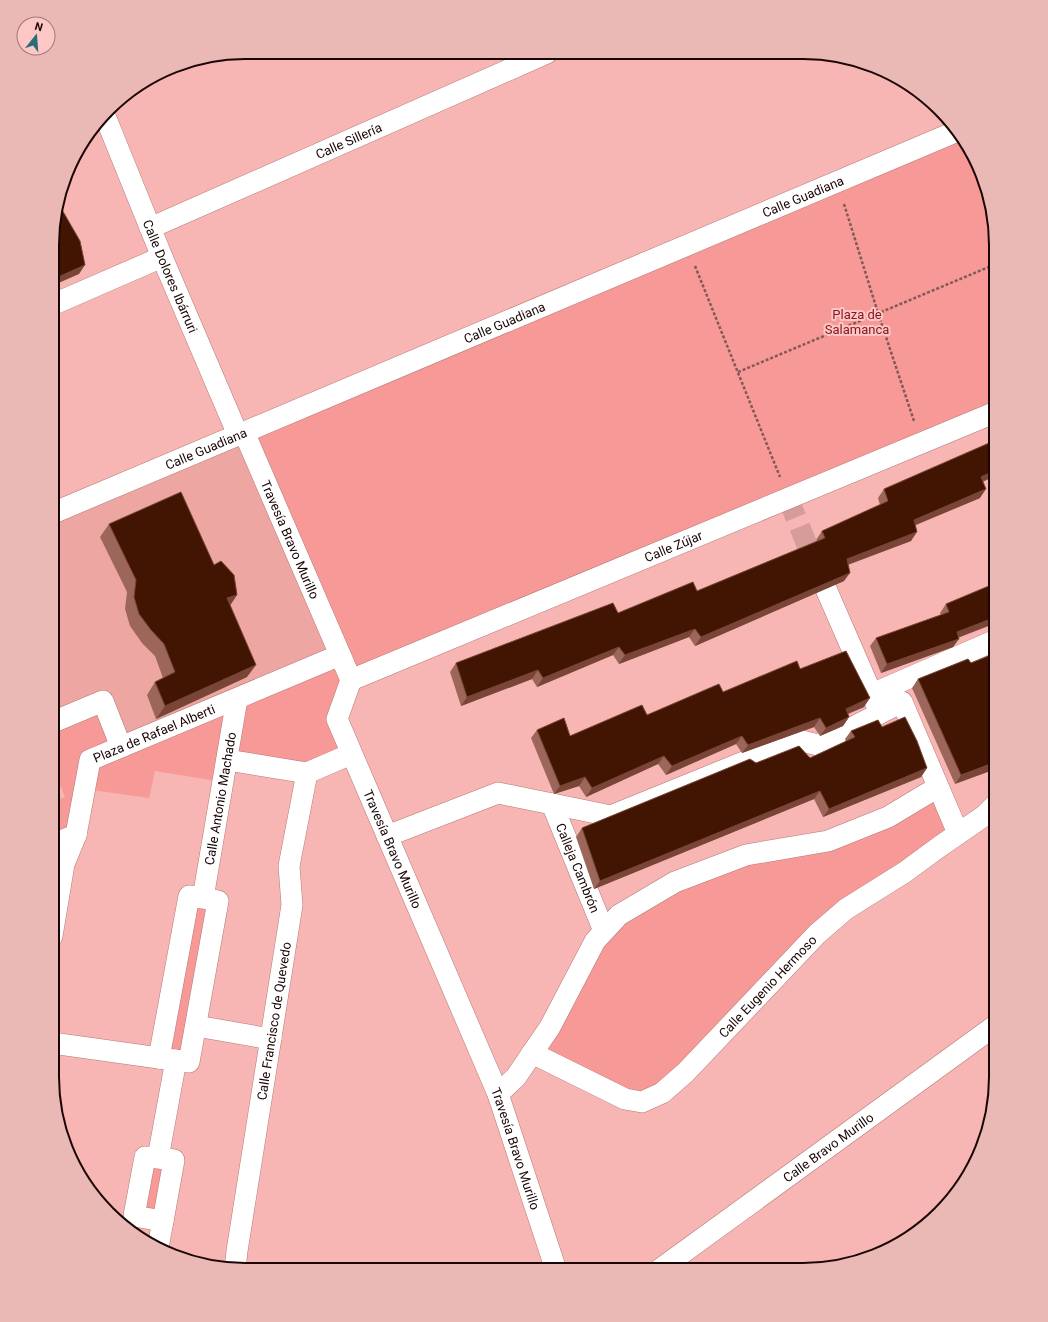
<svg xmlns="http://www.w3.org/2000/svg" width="1048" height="1322" font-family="Roboto,sans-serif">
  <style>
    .built { fill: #eda6a2 }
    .green { fill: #f79996 }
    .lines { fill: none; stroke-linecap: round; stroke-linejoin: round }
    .street-tunnel { stroke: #d69c99; stroke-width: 21; stroke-dasharray: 21 10; stroke-linecap: butt }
    .street-casing { stroke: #b47875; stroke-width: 22 }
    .path { stroke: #825958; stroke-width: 2.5; stroke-dasharray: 3 2; stroke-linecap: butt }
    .street { stroke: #fff; stroke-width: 21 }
    .wall { fill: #9c665a }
    .shaded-wall { fill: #784537 }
    .building { fill: #421502; stroke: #784537 }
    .labels { text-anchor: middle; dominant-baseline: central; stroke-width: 4; stroke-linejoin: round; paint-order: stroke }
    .street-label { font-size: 13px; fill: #1a0606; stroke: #fcc7c4 }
    .park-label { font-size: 13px; fill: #8a1823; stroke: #fcc7c4 }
    .rim { fill: none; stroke: #1a0606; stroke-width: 2 }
  </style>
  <rect width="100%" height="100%" fill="#f7b6b3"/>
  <!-- built -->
  <path class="built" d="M238,435L340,655L121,747L53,722V513Z"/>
  <!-- green -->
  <g class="green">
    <path d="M955,132L970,149L989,195L996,245V412L351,680L337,719L351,754L307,773L227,760L223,782L155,771L149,798L85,789L52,936L53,802L65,797L53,769V722L103,701L121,747L340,655L244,432Z"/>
    <path d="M938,787L958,833L846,909L642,1102L532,1053L595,941L676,882L829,841Z"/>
    <path d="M189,896L218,901L189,1062L159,1058Z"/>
    <path d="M145,1157L174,1160L163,1221L134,1216Z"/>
  </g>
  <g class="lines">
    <!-- street-tunnel -->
    <path class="street-tunnel" d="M788,498L818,572"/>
    <!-- street casing -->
    <g class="street-casing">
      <g id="street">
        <path id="s1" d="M105,116L162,257L238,435"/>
        <path id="s2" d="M150,228L547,53"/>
        <path d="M54,304L162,257"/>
        <path id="s3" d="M244,432L351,680L337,719L498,1094L556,1270"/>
        <path id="s4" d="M53,513L955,132"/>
        <path d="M826,589L880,713"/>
        <path id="s5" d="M351,680L996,412"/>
        <path d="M872,694L996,640"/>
        <path d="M53,722L103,701L121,747"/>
        <path d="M227,760L307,773L351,754"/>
        <path id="s6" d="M552,804L604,931"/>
        <path d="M387,836L498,793L611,816L798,740L818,745L902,702L958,833"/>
        <path d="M52,844L76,835"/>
        <path id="s7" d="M203,898L218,901L189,1062L159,1058L189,896L203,898L237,699"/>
        <path id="s8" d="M52,936L64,864L76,835L90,760L340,655"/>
        <path d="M196,1026L271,1039"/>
        <path d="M52,1043L159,1058"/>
        <path id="s9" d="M532,1053L625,1099L642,1102L662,1093L686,1072L817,934L846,909L905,872L939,847L984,816L996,804"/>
        <path d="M498,1094L516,1077L550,1027L595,941L619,915L675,882L746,855L828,841L888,817L938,787"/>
        <path d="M158,1158L174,1160L163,1221L134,1216L145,1157L158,1158L176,1060"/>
        <path d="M158,1247L163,1221"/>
        <path id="s10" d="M235,1270L237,1251L292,905L289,866L307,773"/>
        <path id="s11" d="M659,1270L996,1025"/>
      </g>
    </g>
    <!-- path -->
    <g class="path">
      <path d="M844,204L878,313L914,421"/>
      <path d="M695,266L780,477"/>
      <path d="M738,372L996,264"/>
    </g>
    <!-- street -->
    <use href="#street" class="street"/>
  </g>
  <!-- wall -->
  <g class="wall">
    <path d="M269,52H282L271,57Z"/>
    <path d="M983,482L980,498L916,525L911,541L848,565L844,581L695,646L689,637L619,664L613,655L537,687L532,679L461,706L450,672L456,663L618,613L697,591L817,541L816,540L822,531L880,505L878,498L884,489Z"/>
    <path d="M109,524L214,565L237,595L230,605L247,677L156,719L147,695L155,682L163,678L155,656L142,643L130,626L125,609L127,592L100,537Z"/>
    <path d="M996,583V623L958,638L953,647L881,673L870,646L876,638L941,615L940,613L946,604Z"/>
    <path d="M996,653V723H994L996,727L955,784L912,688L918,679L971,663Z"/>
    <path d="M800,669L864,707L848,714L849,717L843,726L820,736L814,727L742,753L736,744L666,775L658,764L586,797L579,786L554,794L531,738L537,730L570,736L647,715Z"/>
    <path d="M882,727L927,768L921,777L823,817L814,799L594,889L576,837L582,828L756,763L810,758L846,742L845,739L851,731Z"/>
  </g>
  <!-- shaded-wall -->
  <g class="shaded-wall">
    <path d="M274,52H282L271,57Z"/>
    <path d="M85,265L79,274L54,285V279Z"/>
    <path d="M996,470V476L975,485L981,477Z"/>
    <path d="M986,489L980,498L908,528L914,520Z"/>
    <path d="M917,532L911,541L841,567L847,559Z"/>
    <path d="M850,573L844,581L695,646L701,637Z"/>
    <path d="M237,595L229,607L227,598Z"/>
    <path d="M996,617V623L951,640L957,632Z"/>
    <path d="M695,629L689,637L619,664L625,655Z"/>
    <path d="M959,639L953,647L881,673L887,664Z"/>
    <path d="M619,647L613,655L537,687L543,678Z"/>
    <path d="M256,665L247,677L156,719L165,706Z"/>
    <path d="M538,670L532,679L461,706L467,697Z"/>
    <path d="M870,698L864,707L840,717L846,709Z"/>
    <path d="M849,717L843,726L820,736L826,728Z"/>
    <path d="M996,717V723L986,726L992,718Z"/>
    <path d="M820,718L814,727L742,753L748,745Z"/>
    <path d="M742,736L736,744L666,775L672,766Z"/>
    <path d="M664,756L658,764L586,797L592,788Z"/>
    <path d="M996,762V769L955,784L961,775Z"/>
    <path d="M927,768L921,777L823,817L829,809Z"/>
    <path d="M585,777L579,786L554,794L560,786Z"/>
    <path d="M820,791L814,799L594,889L600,881Z"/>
  </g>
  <!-- building -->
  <g class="building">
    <path d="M61,208L80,241L85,265L54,279V220L57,210Z"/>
    <path d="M996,440V470L981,477L986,489L914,520L917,532L847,559L850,573L701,637L695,629L625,655L619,647L543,678L538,670L467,697L456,663L613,603L618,613L693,582L697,591L825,538L822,531L888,501L884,489Z"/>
    <path d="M181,492L214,565L221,561L234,575L237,595L227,598L256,665L165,706L155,682L175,672L164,644L151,630L139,614L134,597L136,580L109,524Z"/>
    <path d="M996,583V617L957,632L959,639L887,664L876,638L949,612L946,604Z"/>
    <path d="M846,651L870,698L846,709L849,717L826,728L820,718L748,745L742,736L672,766L664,756L592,788L585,777L560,786L537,730L564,718L570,736L642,705L647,715L719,684L723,692L797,661L800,669Z"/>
    <path d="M996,653V717L992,718L996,727V762L961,775L918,679L968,659L971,663Z"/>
    <path d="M905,717L917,741L927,768L829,809L820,791L600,881L582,828L750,759L756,763L799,746L810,758L855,737L851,731L878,720L882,727Z"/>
  </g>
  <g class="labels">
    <!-- street labels -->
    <g class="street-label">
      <text stroke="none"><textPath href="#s2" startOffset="217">Calle Sillería</textPath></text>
      <text stroke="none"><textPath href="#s4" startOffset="814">Calle Guadiana</textPath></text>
      <text stroke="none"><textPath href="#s1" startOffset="173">Calle Dolores Ibárruri</textPath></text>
      <text stroke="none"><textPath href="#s4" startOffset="490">Calle Guadiana</textPath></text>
      <text stroke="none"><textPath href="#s4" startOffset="166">Calle Guadiana</textPath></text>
      <text stroke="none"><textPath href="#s3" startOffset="117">Travesía Bravo Murillo</textPath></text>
      <text stroke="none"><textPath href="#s5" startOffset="349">Calle Zújar</textPath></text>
      <text stroke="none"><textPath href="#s8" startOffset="250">Plaza de Rafael Alberti</textPath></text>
      <text stroke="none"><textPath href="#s7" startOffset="489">Calle Antonio Machado</textPath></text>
      <text stroke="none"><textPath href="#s3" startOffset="453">Travesía Bravo Murillo</textPath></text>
      <text stroke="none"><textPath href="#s6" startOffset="69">Calleja Cambrón</textPath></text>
      <text stroke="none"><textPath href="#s9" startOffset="293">Calle Eugenio Hermoso</textPath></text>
      <text stroke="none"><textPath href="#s10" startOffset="252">Calle Francisco de Quevedo</textPath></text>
      <text stroke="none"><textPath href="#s11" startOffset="209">Calle Bravo Murillo</textPath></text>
      <text stroke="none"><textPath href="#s3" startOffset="777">Travesía Bravo Murillo</textPath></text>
    </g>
    <!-- park labels -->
    <g class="park-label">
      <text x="857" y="314">Plaza de<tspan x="857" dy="15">Salamanca</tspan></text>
    </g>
  </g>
  <!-- crop -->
  <path d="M0 0H1048V1322H0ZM245 59H803A186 186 0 0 1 989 245V1077A186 186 0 0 1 803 1263H245A186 186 0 0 1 59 1077V245A186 186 0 0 1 245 59Z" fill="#eab8b5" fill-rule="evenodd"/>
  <path class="rim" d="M245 59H803A186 186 0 0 1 989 245V1077A186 186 0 0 1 803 1263H245A186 186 0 0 1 59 1077V245A186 186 0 0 1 245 59Z"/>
  <!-- north arrow -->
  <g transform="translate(36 36) rotate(17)"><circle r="19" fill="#fcc7c4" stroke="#a27a78"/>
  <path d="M0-3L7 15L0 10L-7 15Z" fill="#256f75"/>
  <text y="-6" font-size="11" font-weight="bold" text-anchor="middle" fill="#1a0606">N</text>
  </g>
</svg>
